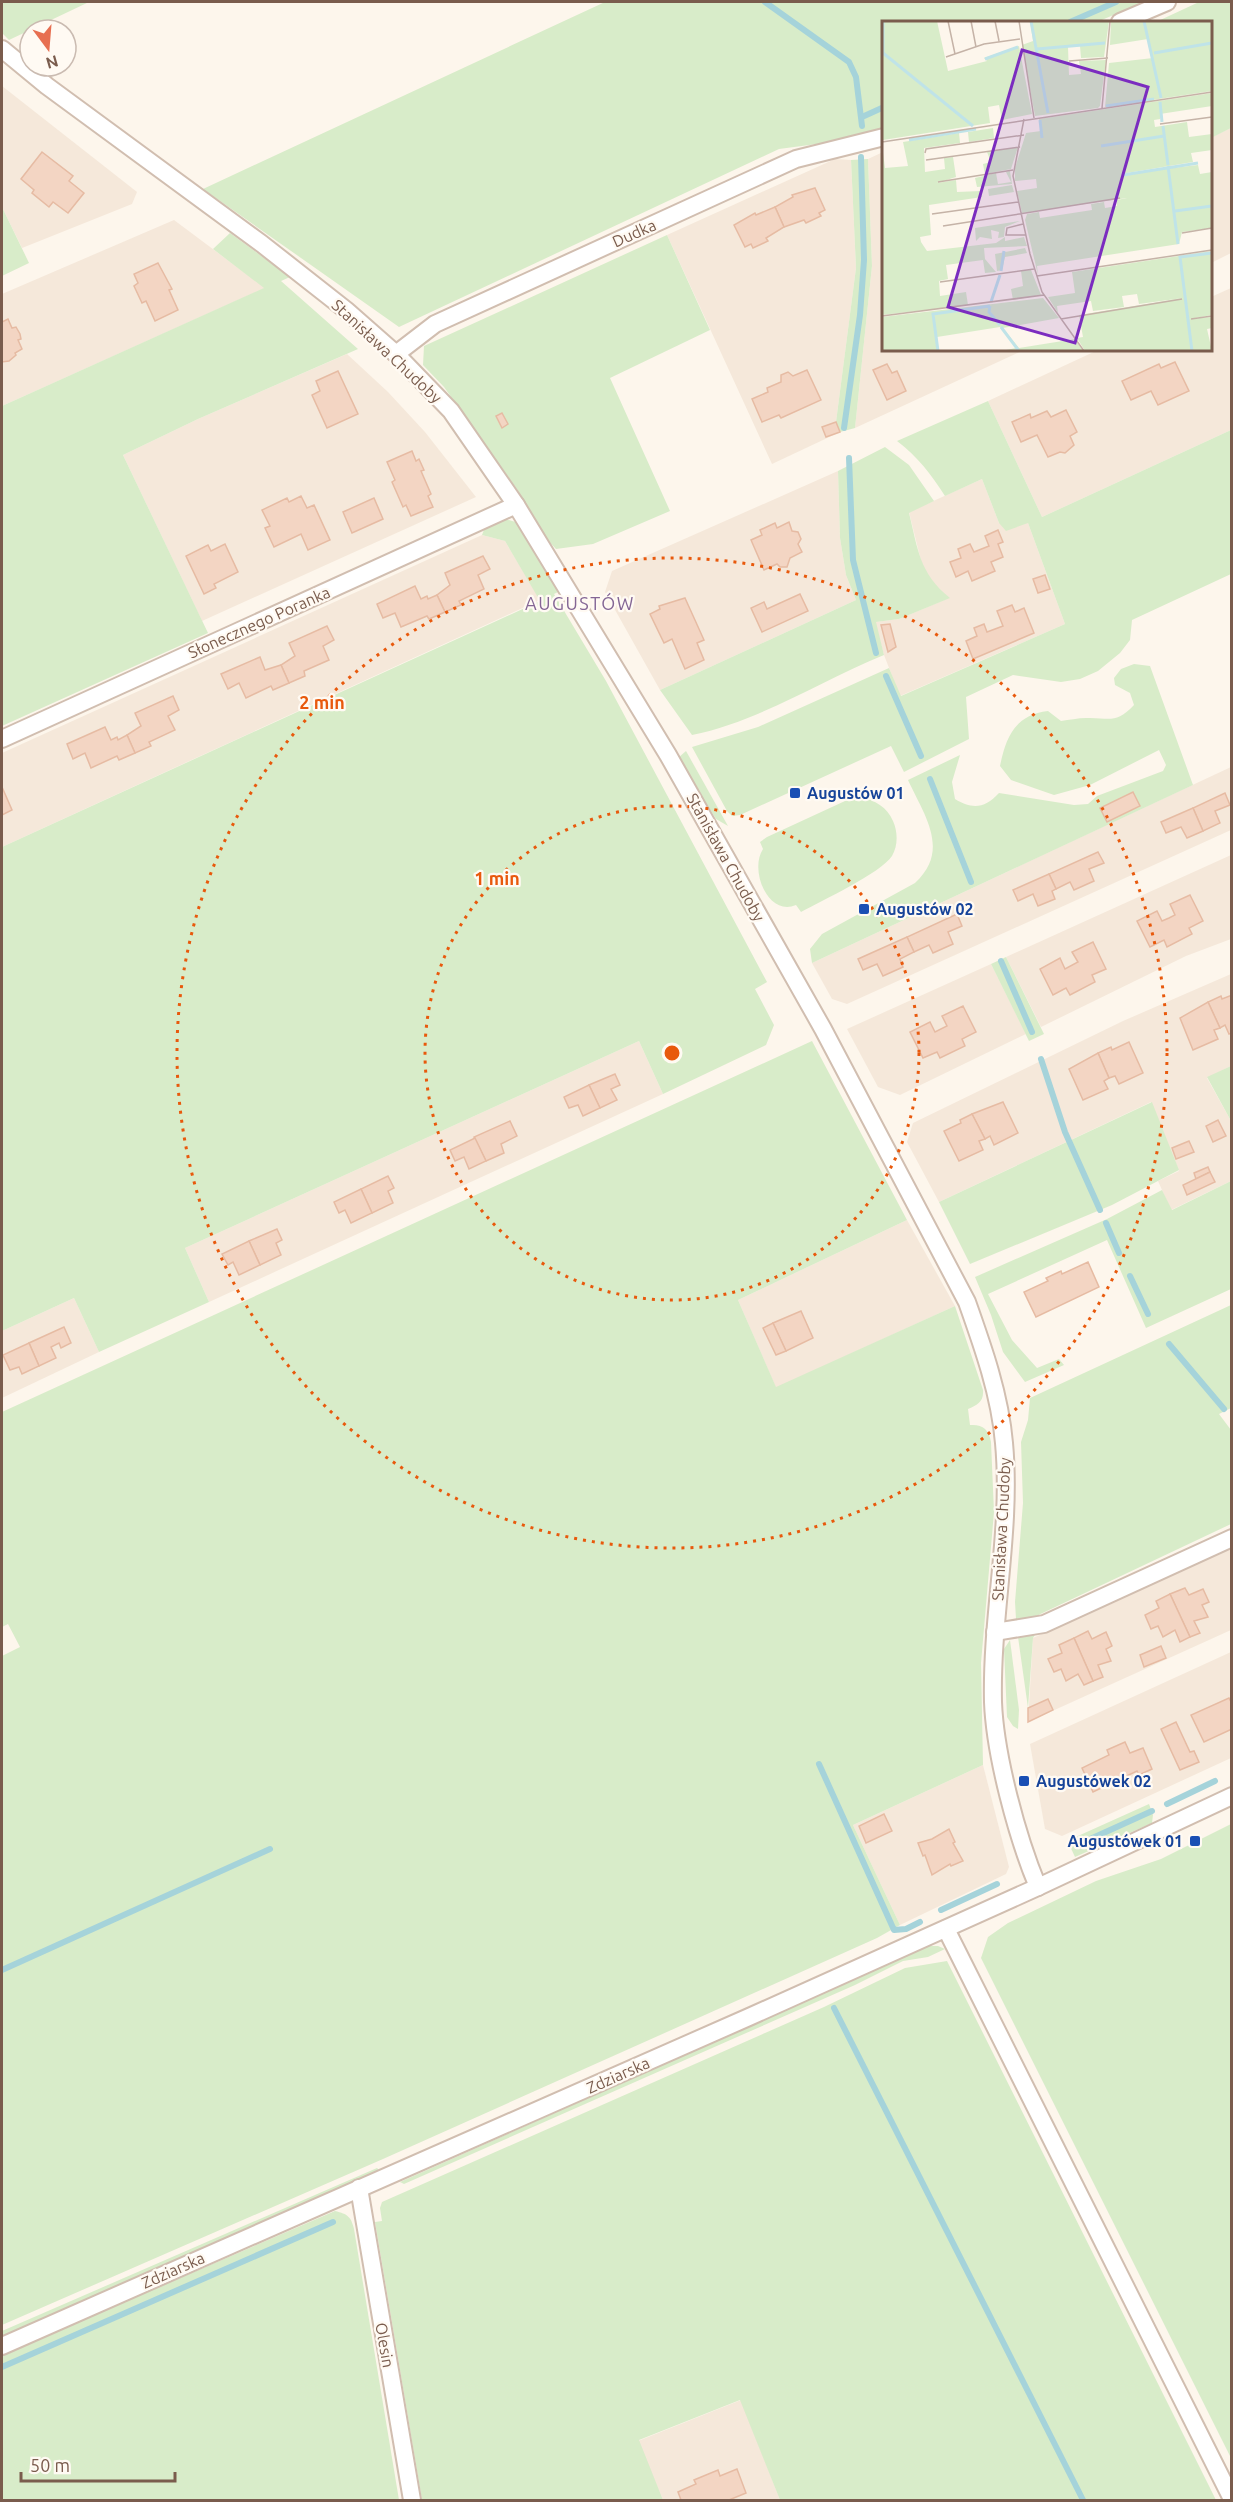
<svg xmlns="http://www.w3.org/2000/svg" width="1233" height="2502" font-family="Ubuntu,sans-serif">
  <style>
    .residential { fill: #f5e8da }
    .green { fill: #d8ecc9 }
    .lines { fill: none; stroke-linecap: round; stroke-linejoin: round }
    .stream { stroke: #a5d3da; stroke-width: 6 }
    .building { fill: #f3d5c3; stroke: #e6bba3; stroke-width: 1.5 }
    .street-casing { stroke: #d1beb0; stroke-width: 20 }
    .street { stroke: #fff; stroke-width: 16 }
    .ring { fill: none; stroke: #e8590c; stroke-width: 3; stroke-dasharray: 3 6 }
    .transit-dot { fill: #1a4fb4; stroke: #fffaf3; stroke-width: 2 }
    .labels { text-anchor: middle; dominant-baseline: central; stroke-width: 4.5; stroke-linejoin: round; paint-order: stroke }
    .street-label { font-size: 16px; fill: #7a5c4d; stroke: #fffaf3 }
    .transit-label { font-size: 16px; font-weight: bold; fill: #164399; stroke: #fffaf3; text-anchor: start }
    .neighbourhood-label { font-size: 18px; letter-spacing: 1.5px; fill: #846695; stroke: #fffaf3 }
    .inset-river { fill: none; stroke: #bfe3e8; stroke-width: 3 }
    .inset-road { fill: none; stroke: #c5b3a7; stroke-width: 1.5 }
    .view { fill: #7b2cbf; fill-opacity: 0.15; stroke: #7b2cbf; stroke-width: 3 }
    .inset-edge { fill: none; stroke: #7a5c4d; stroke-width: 3 }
    .centre { fill: #e8590c; stroke: #fffaf3; stroke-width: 3 }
    .ring-label { font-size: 18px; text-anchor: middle; font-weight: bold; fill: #e8590c; stroke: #fffaf3; stroke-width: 4.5; stroke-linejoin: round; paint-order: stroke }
  </style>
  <rect width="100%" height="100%" fill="#fdf6ec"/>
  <!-- residential -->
  <g class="residential">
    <path d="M2,86L137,192L132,204L22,248L2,207Z"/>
    <path d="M1231,128V253L1211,263L1210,138Z"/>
    <path d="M883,152L884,350H1024L855,428L872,266L868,159Z"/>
    <path d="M835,159L851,160L856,268L836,422L840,432L772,464L667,235Z"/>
    <path d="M174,220L265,288L2,406V294Z"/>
    <path d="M1231,288V430L1042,517L988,401L1098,350H1210L1211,297Z"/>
    <path d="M347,354L388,392L425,432L476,497L202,621L123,455L198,419Z"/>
    <path d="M838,471L840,538L846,575L856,600L660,690L605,592L612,571Z"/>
    <path d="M982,479L999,523H1028L1065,624L900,696L884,655L875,622L899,619L949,598L934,585L922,565L909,512Z"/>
    <path d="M482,535L505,541L540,600L2,847V753Z"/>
    <path d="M1231,767V830L847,1004L832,999L812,963Z"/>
    <path d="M1231,855V939L1186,956L1041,1027L1006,957Z"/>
    <path d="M991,964L1026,1034L900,1095L878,1087L847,1029Z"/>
    <path d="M1231,974V1066L1207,1078L1231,1121V1181L1171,1210L1158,1181L1179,1171L1151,1102L939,1202L907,1142L913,1123L1123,1021Z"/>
    <path d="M639,1041L663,1094L209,1302L185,1248Z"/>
    <path d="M907,1220L955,1306L776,1388L738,1300Z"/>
    <path d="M74,1298L99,1352L2,1398V1331Z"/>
    <path d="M1231,1548V1630L1028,1722L1033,1638Z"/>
    <path d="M1231,1652V1758L1062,1836L1045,1829L1030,1744Z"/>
    <path d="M983,1765L1009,1867L1006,1874L900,1925L853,1825Z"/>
    <path d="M741,2400L780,2500H663L638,2441Z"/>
  </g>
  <!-- green -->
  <g class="green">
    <path d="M2,2H89L9,40L2,33Z"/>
    <path d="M605,2H1144L1097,22H884L883,127L847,140L779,149L399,327L203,189Z"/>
    <path d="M1199,2H1231V128L1211,138L1210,22H1156Z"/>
    <path d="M868,159L872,266L855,428L840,432L836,422L856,268L851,160Z"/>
    <path d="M2,207L29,263L2,276Z"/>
    <path d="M230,233L290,277L281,281L358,349L198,419L123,455L208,633L2,726V406L264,288L213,249Z"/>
    <path d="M667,235L710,330L610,378L670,511L593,544L556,549L545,537L517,489L444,387L423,365L424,346Z"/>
    <path d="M988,401L1042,517L1231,430V574L1132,620L1130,640L1120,653L1098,671L1080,679L1061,682L1013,675L966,697L969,739L904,772L891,746L740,815L732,816L727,811L692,747L758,727L889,668L901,696L1065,624L1028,523L1006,531L999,523L982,479L945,496C931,474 918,457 897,441Z"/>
    <path d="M885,447L909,465L934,501L909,513C918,549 919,573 950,598L899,619L876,622L884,655C820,681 760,721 692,735L660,690L856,600L846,575L840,538L838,471Z"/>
    <path d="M505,519L519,523L564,589L554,594L606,681L767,982L755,989L774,1025L766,1045L663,1094L639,1041L185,1248L209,1302L99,1352L74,1298L2,1331V847L540,601L505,541L482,535L485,527Z"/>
    <path d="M1134,664L1150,666L1193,785L812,963L810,949L822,934L915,883C951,850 924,815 908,780L960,755L952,782L955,799C973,810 985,808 999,793L1074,805L1088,804L1097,796L1163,771L1166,765L1159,750L1090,785L1054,795L1011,780L1000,766C1006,737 1015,715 1048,711L1061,721C1069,720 1078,718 1086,718C1109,717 1115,725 1134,705L1130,693L1115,685L1114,678L1121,669Z"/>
    <path d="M686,751L728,826L716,819L678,758Z"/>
    <path d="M860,797C875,800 887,807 893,821C898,832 898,846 892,856C881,873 821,901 801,912L796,905C768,917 749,870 763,849L760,842L767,837L845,801Z"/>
    <path d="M1006,957L1044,1034L1029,1041L991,964Z"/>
    <path d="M812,1041L907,1220L738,1300L776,1387L955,1306L983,1390C984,1402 977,1405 968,1409L970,1425C982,1424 989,1429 991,1442L994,1512L981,1663L983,1765L853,1825L900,1925L877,1938L383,2159L2,2325V1656L20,1647L8,1624L2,1627V1412Z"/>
    <path d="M1231,1066V1121L1207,1077Z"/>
    <path d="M1152,1102L1179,1170L1112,1205L970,1264L939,1202Z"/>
    <path d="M1231,1181V1289L1146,1328L1107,1240L988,1294L1012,1340L1037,1368L1059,1359L1064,1365L1025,1382L1003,1352L991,1315L975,1277L1107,1219L1162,1190L1172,1210Z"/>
    <path d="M1231,1305V1408L1219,1414L1231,1430V1524L1032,1618L1016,1619L1015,1602L1023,1503L1021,1442L1028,1420L1030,1398Z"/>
    <path d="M1036,1633L1033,1638L1028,1708L1018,1637Z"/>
    <path d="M1010,1640L1019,1710L1018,1729L1013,1726L1007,1717L1004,1649Z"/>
    <path d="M1149,1804L1153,1815L1152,1823L1075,1857L1069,1844V1840Z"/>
    <path d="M1231,1824V2458L981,1958L988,1937L1008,1923L1096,1881L1161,1859Z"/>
    <path d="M929,1946H938L945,1949L928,1957L903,1961L855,1985L404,2184L400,2182Z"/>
    <path d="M947,1961L1216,2500H780L740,2400L639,2440L663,2500H422L375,2222L382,2221L380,2208L382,2202L824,2007L905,1968Z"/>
    <path d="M377,2168L380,2171L2,2337V2331Z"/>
    <path d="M335,2211C348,2214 351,2217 354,2229L399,2500H2V2355Z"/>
  </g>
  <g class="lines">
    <!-- stream -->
    <g class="stream">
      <path d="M765,2L849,62L856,77L862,126"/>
      <path d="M1070,22L1116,2"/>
      <path d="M862,117L884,107"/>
      <path d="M844,428L860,315L864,260L861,157"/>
      <path d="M849,458L853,560L876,653"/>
      <path d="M886,676L921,756"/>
      <path d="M930,779L971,882"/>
      <path d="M1001,961L1032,1032"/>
      <path d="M1041,1059L1065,1132L1100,1210"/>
      <path d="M1106,1223L1119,1253"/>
      <path d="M1130,1276L1148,1314"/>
      <path d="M1169,1344L1224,1409"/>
      <path d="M819,1764L894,1930L906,1929L920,1922"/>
      <path d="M1167,1804L1215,1781"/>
      <path d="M1077,1845L1152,1811"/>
      <path d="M941,1910L997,1884"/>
      <path d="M2,1970L270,1849"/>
      <path d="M834,2008L1083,2500"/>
      <path d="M2,2367L333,2222"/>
    </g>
  </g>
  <!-- building -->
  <g class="building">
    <path d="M42,152L73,176L69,181L84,193L68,213L53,202L49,207L32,193L34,190L21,179Z"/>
    <path d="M815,188L825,210L819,213L821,216L806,223L804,220L784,227L775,207L793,197L792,195Z"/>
    <path d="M775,207L784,227L766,238L768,241L753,248L751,244L745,247L734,225L755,213L756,215Z"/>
    <path d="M158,263L172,289L169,290L178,310L155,321L146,301L142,303L134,286L138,283L134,274Z"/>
    <path d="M8,319L12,328L16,327L20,334L21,339L18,340L22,349L15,353L16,355L9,361L2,362V322Z"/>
    <path d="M1175,362L1189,391L1158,405L1151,391L1131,400L1122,381L1159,364L1161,368Z"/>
    <path d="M887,364L892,373L897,371L906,391L887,400L873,370Z"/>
    <path d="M807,370L821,400L781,418L779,415L762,422L752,399L768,392L767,388L781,382V375L788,372L793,376Z"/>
    <path d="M338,371L358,414L327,428L312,395L320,391L316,381Z"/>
    <path d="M1066,410L1077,432L1070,436L1074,445L1065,453L1060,452L1048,457L1037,435L1021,442L1012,422L1030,414L1031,418L1047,411L1051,417Z"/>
    <path d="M502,413L508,424L502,428L496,416Z"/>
    <path d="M836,422L840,432L826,437L822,427Z"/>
    <path d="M412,451L416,461L419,459L424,470L421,471L431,494L428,496L433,507L411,516L406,505L403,507L392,482L395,480L387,462Z"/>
    <path d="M301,496L307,508L314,505L330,540L308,550L301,534L274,547L265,528L270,526L262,510L287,498L289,502Z"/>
    <path d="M374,498L383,519L352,533L343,512Z"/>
    <path d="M789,522L792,531L798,532L801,539L798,544L802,552L790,558L787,567H780L777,564L764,570L751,540L762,535L760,530L775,523L777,528Z"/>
    <path d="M998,530L1003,542L998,544L1003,557L991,562L995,571L972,581L968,571L956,577L950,562L961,558L958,549L970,544L974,552L989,546L985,536Z"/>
    <path d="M225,544L238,572L214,584L216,588L204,594L186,556L208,545L211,551Z"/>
    <path d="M483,556L490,569L478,575L484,589L459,601L461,605L445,612L437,595L450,585L445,573Z"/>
    <path d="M1045,575L1050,589L1038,593L1033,579Z"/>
    <path d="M415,586L421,599L427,596L428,599L437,595L445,612L429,619L427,616L401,627L395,613L383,618L377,604Z"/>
    <path d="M800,594L808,611L762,632L751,608L764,602L767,609Z"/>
    <path d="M685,598L704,640L697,643L704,660L685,669L672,639L664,643L650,614L660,609L659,606Z"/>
    <path d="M1012,605L1015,612L1024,608L1034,633L973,659L966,641L977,636L974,628L984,624L987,632L1003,626L997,611Z"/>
    <path d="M890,624L896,647L888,652L881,625Z"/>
    <path d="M327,626L334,640L323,646L329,660L304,671L305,676L289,683L281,665L295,656L289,643Z"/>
    <path d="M260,657L265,670L281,665L289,683L273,690L271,686L246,698L239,683L228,689L221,674Z"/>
    <path d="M173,696L179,710L168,716L175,730L149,742L151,746L135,753L127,735L141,726L135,713Z"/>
    <path d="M105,727L111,740L117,737L118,740L127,735L135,753L119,760L117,756L91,768L85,753L73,759L67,744Z"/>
    <path d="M2,787L12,810L2,815Z"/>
    <path d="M1133,792L1140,806L1107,822L1100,808Z"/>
    <path d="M1225,793L1230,805L1215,811L1220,823L1203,831L1193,808Z"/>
    <path d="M1193,808L1203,831L1187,838L1181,827L1166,833L1161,822Z"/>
    <path d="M1098,852L1104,863L1089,869L1094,881L1074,890L1070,882L1056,889L1049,874Z"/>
    <path d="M1049,874L1056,889L1052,891L1055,899L1038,906L1033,894L1018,901L1013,890Z"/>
    <path d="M1190,895L1203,921L1189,928L1192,934L1167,947L1164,940L1150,947L1137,921L1157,911L1162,921L1169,918L1175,915L1170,904Z"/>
    <path d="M957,914L962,926L948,932L953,944L933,953L929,945L914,952L907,937Z"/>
    <path d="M907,937L914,952L900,959L903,967L883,976L877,964L863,970L858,959Z"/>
    <path d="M1093,942L1106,969L1092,975L1095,982L1070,995L1066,988L1053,995L1040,969L1060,958L1065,969L1078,962L1072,952Z"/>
    <path d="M1232,995V1033L1229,1034L1225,1025L1220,1028L1208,1002L1221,996L1222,999Z"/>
    <path d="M1208,1002L1220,1028L1214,1030L1218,1039L1193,1050L1180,1018Z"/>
    <path d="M963,1006L976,1032L962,1039L965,1046L940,1058L937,1052L923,1058L910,1032L930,1022L935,1032L947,1026L942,1016Z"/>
    <path d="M1129,1042L1143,1073L1119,1084L1115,1076L1109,1078L1098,1053L1111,1047L1112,1050Z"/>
    <path d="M1098,1053L1109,1078L1104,1081L1108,1089L1083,1100L1069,1069Z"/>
    <path d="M615,1074L620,1085L611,1089L617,1100L600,1108L589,1085Z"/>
    <path d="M589,1085L600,1108L583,1116L578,1105L569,1108L564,1097Z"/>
    <path d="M1003,1102L1018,1133L994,1145L990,1136L985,1139L972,1114Z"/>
    <path d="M972,1114L985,1139L979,1141L983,1150L959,1161L944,1131L961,1123L960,1120Z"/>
    <path d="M1218,1120L1226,1136L1213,1142L1206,1126Z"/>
    <path d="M510,1121L517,1136L501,1144L504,1153L486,1161L474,1137Z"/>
    <path d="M475,1138L486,1161L469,1169L464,1157L455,1161L450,1150Z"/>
    <path d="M1189,1141L1194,1152L1176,1159L1172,1148Z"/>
    <path d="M1208,1167L1210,1172L1196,1179L1194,1173Z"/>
    <path d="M1210,1172L1215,1182L1187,1195L1183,1185Z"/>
    <path d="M388,1176L394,1188L388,1191L393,1203L372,1213L361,1189Z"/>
    <path d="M361,1189L372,1213L351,1223L345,1210L339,1213L334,1202Z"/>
    <path d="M277,1229L282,1240L276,1243L281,1255L260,1265L249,1241Z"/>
    <path d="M249,1241L260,1265L239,1275L233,1262L228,1265L222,1254Z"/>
    <path d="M1088,1262L1099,1287L1036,1317L1024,1292L1048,1281L1046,1278L1061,1271L1062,1274Z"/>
    <path d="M801,1311L813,1338L786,1351L773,1323Z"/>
    <path d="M773,1323L786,1351L776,1355L763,1328Z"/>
    <path d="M64,1327L71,1343L61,1348L59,1343L51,1347L56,1358L39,1366L29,1343Z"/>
    <path d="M29,1343L39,1366L22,1374L19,1367L10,1370L3,1355Z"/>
    <path d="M1185,1588L1189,1595L1203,1589L1209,1602L1202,1605L1208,1617L1194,1621L1200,1633L1190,1637L1170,1594Z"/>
    <path d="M1170,1594L1190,1637L1180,1642L1175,1630L1163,1637L1158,1626L1151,1629L1145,1615L1159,1608L1156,1601Z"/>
    <path d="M1088,1631L1092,1639L1106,1632L1112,1646L1106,1649L1111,1661L1098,1665L1103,1677L1093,1681L1074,1638Z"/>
    <path d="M1074,1638L1093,1681L1084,1685L1078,1674L1066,1681L1061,1669L1054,1672L1048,1659L1062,1653L1059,1645Z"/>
    <path d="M1161,1646L1166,1658L1144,1667L1140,1655Z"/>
    <path d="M1229,1698L1232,1704V1729L1204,1742L1191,1715Z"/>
    <path d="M1048,1699L1053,1710L1028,1722V1708Z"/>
    <path d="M1176,1722L1190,1752L1194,1751L1199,1762L1180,1770L1161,1729Z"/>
    <path d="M1125,1742L1130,1753L1143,1748L1152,1769L1139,1775L1137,1771L1093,1792L1082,1768L1109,1755L1107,1750Z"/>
    <path d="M884,1814L892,1831L866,1843L859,1826Z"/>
    <path d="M949,1829L955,1842L953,1843L963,1861L951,1866L950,1864L932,1875L925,1855L923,1856L918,1843L932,1839Z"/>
    <path d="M737,2469L746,2493L729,2500H681L678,2492L696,2484L694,2480L718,2470L720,2476Z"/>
  </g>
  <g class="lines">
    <!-- street casing -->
    <g class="street-casing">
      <g id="street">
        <path d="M1120,22L1167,2"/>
        <path d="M2,49L47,86L262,244L346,310L396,354L451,411L516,505L668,755L823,1029L967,1302C983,1347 1000,1395 1004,1443C1012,1529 991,1615 993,1702C995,1755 1017,1837 1038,1887"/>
        <path d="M396,354L435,324L796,159L884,137"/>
        <path d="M2,739L516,505"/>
        <path d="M995,1632L1044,1624L1232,1538"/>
        <path d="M946,1929L1232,2499"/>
        <path d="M359,2188L412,2500"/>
        <path d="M2,2346L749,2017L1038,1887L1232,1796"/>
      </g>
    </g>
    <!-- street -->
    <use href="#street" class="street"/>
  </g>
  <!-- distance rings -->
  <g class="ring">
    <circle cx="672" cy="1053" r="247"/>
    <circle cx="672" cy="1053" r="495"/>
  </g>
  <!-- markers -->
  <g class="transit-dot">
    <rect x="789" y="787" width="12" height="12" rx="3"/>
    <rect x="858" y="903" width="12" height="12" rx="3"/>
    <rect x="1018" y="1775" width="12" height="12" rx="3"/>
    <rect x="1189" y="1835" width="12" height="12" rx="3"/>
  </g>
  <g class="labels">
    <!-- street labels -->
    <g class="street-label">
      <text transform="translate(634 233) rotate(-24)">Dudka</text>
      <text transform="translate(387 351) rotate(43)">Stanisława Chudoby</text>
      <text transform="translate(259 622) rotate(-24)">Słonecznego Poranka</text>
      <text transform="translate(726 857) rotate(61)">Stanisława Chudoby</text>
      <text transform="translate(1001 1529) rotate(-87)">Stanisława Chudoby</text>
      <text transform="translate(618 2075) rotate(-24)">Zdziarska</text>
      <text transform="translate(173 2270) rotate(-24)">Zdziarska</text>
      <text transform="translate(385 2345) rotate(80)">Olesin</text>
    </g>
    <!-- transit labels -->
    <g class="transit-label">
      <text x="807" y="793">Augustów 01</text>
      <text x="876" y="909">Augustów 02</text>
      <text x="1036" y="1781">Augustówek 02</text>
      <text x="1183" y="1841" text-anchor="end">Augustówek 01</text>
    </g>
    <!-- neighbourhood labels -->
    <g class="neighbourhood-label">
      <text x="580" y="603">AUGUSTÓW</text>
    </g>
  </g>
  <!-- overview -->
  <g transform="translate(882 21)">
    <rect width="330" height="330" fill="#fdf6ec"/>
    <path d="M0,0H55L66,50L105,40L102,37L137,25L150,93L120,99L117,84L106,86L108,102L1,119ZM148,0H227L222,36L199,37L198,25L186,26L187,54L199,53L197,40L224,39L218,85L216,87L153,95L140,24L151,20ZM229,0H330V70L223,86L227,42L271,37L266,18L228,24ZM330,72V85L278,93V98L272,99L273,106L305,101L307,116L330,113V129L309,132L311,141L239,153L316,144L318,153L330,151V207L300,211L297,223L155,245L156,254L143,199L145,193L157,191L158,197L210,189L209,183L222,181L223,187L235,185V179L245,177L140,192L135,170L155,167L154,158L133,160V147L144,112L159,110L157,98ZM111,107L112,117L87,121L86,111ZM77,112L78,122L42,127L43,151L63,148L62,137L71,136L74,156L55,162L74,159L75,171L99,170L100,176L47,184L49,214L38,216L39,221L45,230L114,222L123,216V220L142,216L145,225L102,227L103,238L114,251L103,252L101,239L64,244L66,258L57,260L58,275L84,271L86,284L0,294V124L3,147L26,145L21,121ZM136,126L129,148L103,153L101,143L109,141L105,131ZM128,150L130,163L95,166L93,157L114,152L116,163L129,161L124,151ZM130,164L132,171L107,175L106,168ZM138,200L123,206L122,216L116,217L117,211L109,209L110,218L98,216L94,220L93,207ZM143,227L145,232L123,236L120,249L115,250L113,233ZM330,230V294L307,298L330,296V307L325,308L330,330H203L195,317L201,316L197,294L301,277L257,283L255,273L240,275L242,286L211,290L209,280L175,285L176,292L166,276L193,272L190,251ZM149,249L159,274L131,279L129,268L141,265L139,250ZM161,277L177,297L121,307L137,327L193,318L201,330H119L134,327L118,306L55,316L56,330H0V296Z" fill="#d8ecc9"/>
    <path class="inset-river" d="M1,0V32L91,105M149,0L166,92M262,0L279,77M155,28L223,22M272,32L330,22M103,38L136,26M278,81L280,101M224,85L272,78M158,99L160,117M281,105L286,144M27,119L94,108M219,125L282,115M286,145L296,223M241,154L316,142M293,190L330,185M119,250L122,230M109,281L118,254M108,285L107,291L118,304M119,306L137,330M56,330L51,293L108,285M310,330L298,236L330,232"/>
    <path class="inset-road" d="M66,0L73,33M89,0L94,26M113,0L117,20M137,0L152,97M64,36L102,23L138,18M187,40L226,37M220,87L228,0M142,98L131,155L148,233L160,271L202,330M278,103L330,96M0,121L330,71M43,132L44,128L142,114M44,139L138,126M56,161L131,149M50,193L136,181M141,203L125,207L124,214H144M61,205L238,177M300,212L330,207M155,255L330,229M58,261L152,248M0,295L162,274M179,298L300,278M309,298L330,295"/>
    <path class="view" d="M140,29L266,66L193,322L66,286Z"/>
    <rect width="330" height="330" class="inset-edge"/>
  </g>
  <circle cx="672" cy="1053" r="9" class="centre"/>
  <g class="ring-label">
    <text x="322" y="709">2 min</text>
    <text x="497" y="885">1 min</text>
  </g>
  <!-- border -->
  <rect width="1233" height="2502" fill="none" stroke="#7a5c4d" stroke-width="6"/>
  <!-- north arrow -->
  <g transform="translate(48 48) rotate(164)"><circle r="28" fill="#fffaf3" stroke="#cabbb1" stroke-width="1.5"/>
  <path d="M0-4.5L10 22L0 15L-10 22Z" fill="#e76f51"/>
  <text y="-9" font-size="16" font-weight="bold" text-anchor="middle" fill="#7a5c4d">N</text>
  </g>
  <!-- scale -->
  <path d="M21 2472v9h154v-9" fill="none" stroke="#7a5c4d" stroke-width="3"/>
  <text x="30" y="2472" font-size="18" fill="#7a5c4d" stroke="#fffaf3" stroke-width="4.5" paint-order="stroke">50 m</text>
</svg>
